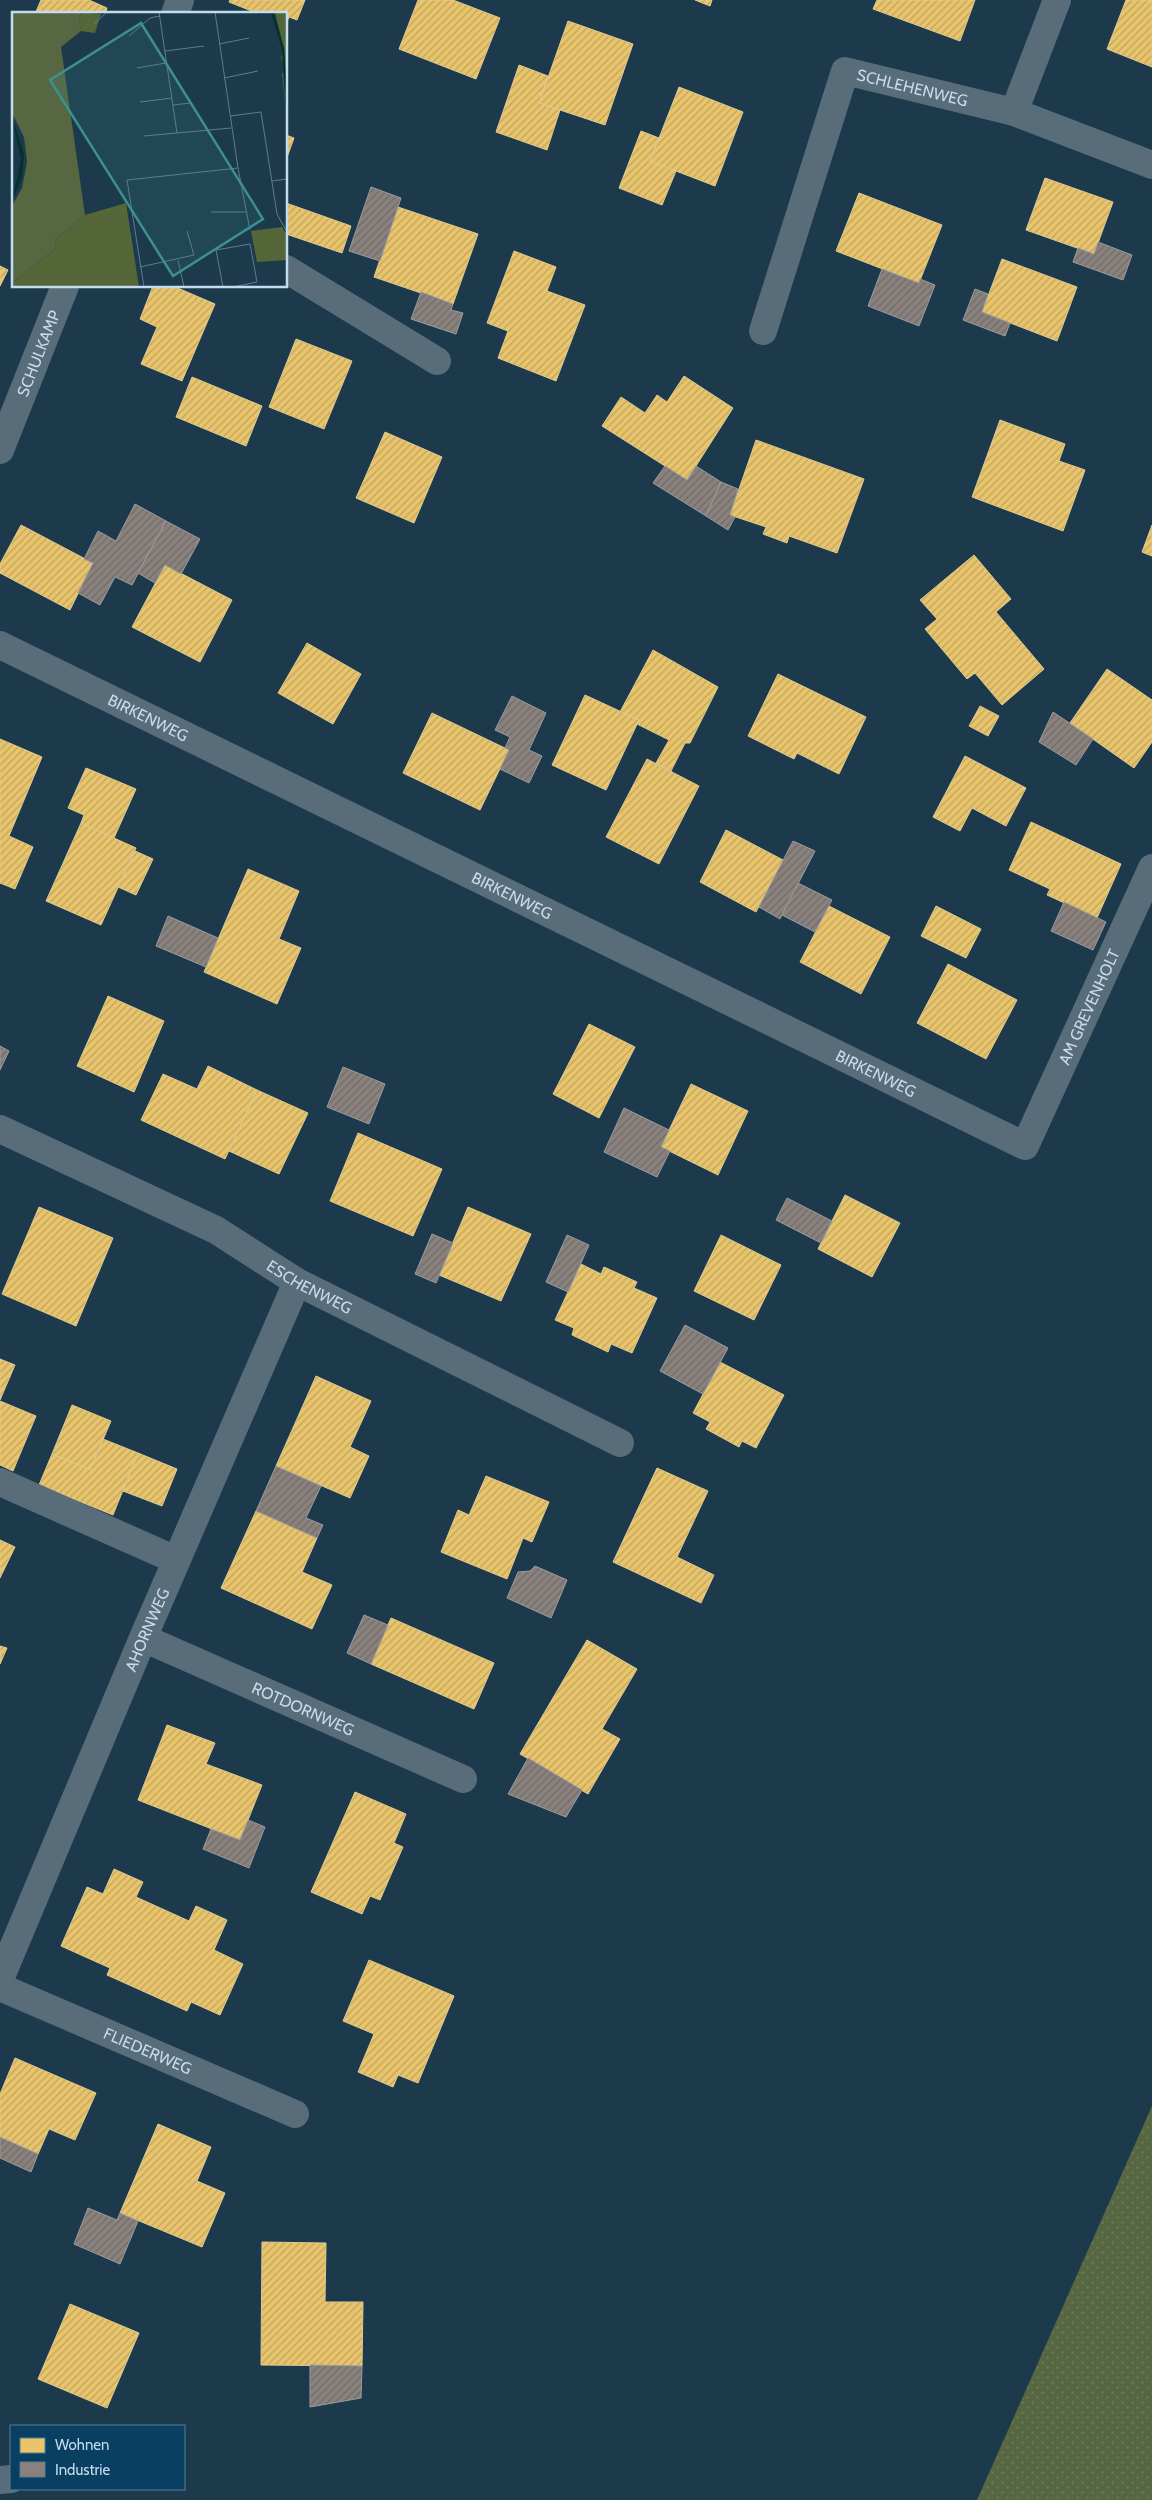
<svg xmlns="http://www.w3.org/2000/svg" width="1152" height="2500" font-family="Cabin,sans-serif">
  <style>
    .grass { fill: url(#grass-dots) }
    .homes { fill: url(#homes-hatch); stroke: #ddcb92 }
    .industry { fill: url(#industry-hatch); stroke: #9b9c9f }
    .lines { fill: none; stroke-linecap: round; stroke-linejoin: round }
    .minor { stroke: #596c79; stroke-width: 28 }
    .labels { text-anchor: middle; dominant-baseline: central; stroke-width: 5; stroke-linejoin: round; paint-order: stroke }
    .street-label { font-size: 16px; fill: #c2dcf0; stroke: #093f61 }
    .inset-river { fill: none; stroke: #04332f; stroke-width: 2.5 }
    .inset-road { fill: none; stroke: #5f7b8e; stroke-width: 1 }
    .view { fill: #3c908e; fill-opacity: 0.15; stroke: #3c908e; stroke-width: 2.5 }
    .inset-edge { fill: none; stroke: #c2dcf0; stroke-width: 2.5 }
  </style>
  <defs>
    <pattern id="grass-dots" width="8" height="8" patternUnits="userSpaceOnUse" patternTransform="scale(1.25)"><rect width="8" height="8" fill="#576742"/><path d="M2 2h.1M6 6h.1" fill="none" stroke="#6e7c5e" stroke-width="1.8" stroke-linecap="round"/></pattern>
    <pattern id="homes-hatch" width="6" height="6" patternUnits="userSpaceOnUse" patternTransform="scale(1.25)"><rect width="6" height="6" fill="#e9c46a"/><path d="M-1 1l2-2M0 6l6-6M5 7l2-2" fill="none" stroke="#bda462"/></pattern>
    <pattern id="industry-hatch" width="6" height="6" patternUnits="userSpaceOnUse" patternTransform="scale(1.25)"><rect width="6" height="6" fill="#8a817c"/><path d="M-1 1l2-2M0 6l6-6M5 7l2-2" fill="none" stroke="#6e6b6a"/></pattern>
  </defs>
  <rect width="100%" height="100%" fill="#1d3a4d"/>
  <!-- grass -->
  <path class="grass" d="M1152,2106V2500H977Z"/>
  <!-- homes -->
  <g class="homes">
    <path d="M41,0H89L107,8L105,14H35Z"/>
    <path d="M230,0H305L297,20L289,17L286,24V14H259L229,2Z"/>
    <path d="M418,0H453L500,18L476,79L399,49Z"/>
    <path d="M695,0H712L710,6Z"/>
    <path d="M877,0H975L960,41L873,9Z"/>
    <path d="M1126,0H1152V67L1107,49Z"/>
    <path d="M568,21L633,44L605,125L539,103Z"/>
    <path d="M519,65L548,76L539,103L560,110L547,150L496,132Z"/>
    <path d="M679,87L743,112L715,186L650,161Z"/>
    <path d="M641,131L659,138L650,161L676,171L662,205L619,188Z"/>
    <path d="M286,135L294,138L286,160Z"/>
    <path d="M1045,178L1113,202L1094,254L1026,230Z"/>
    <path d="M859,193L942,225L919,283L836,251Z"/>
    <path d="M286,203L351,226L342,253L286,234Z"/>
    <path d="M398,207L478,234L453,304L374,277Z"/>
    <path d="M514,251L556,267L547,291L585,305L556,381L498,358L508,331L487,323Z"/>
    <path d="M1002,259L1077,287L1057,341L982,312Z"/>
    <path d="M0,266L8,270L0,286Z"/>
    <path d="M153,286H173L215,304L182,381L141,364L157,327L140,319Z"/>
    <path d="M296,339L352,361L324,429L269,407Z"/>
    <path d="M684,376L733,408L687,480L602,426L621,397L645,413L657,395L667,402Z"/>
    <path d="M192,377L262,406L246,446L176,417Z"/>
    <path d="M1000,420L1065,444L1059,461L1085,470L1063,531L972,497Z"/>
    <path d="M385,432L442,457L414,523L356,498Z"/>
    <path d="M756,440L864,479L837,553L789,536L787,543L763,534L766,527L730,515Z"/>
    <path d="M21,525L93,563L70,610L0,573V564Z"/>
    <path d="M1152,525V556L1142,552Z"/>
    <path d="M974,555L1011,599L996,612L1044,669L1002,705L975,673L967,679L925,629L937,619L920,600Z"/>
    <path d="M165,565L232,600L200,662L132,627Z"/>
    <path d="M307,643L361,674L333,724L278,693Z"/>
    <path d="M653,650L718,687L690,743H685L671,771L656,763L669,740L637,724L639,720L620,712Z"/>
    <path d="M1107,669L1152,700V742L1134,768L1070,723Z"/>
    <path d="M778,674L866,717L839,774L797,753L794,759L748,736Z"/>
    <path d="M585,695L639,720L606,790L552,765Z"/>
    <path d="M980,706L999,716L988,736L969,726Z"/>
    <path d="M432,713L509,750L480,810L403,773Z"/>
    <path d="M0,739L42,757L9,836L33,847L15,889L0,883Z"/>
    <path d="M965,756L1026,788L1006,826L972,808L960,831L933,817Z"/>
    <path d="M647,759L699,786L659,864L606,837Z"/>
    <path d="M86,768L136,789L114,838L81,823L84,815L68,808Z"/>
    <path d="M1031,822L1121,864L1097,918L1047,895L1050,889L1009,870Z"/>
    <path d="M81,823L136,848L101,925L46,901Z"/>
    <path d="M726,830L783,860L756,912L700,882Z"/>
    <path d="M135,851L153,859L136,895L118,887Z"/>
    <path d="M248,869L299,891L279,939L301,948L277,1004L204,972Z"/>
    <path d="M829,906L890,937L861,994L800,962Z"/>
    <path d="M936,906L981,929L966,958L921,936Z"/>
    <path d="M948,964L1017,1000L986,1059L917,1023Z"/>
    <path d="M108,996L164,1021L134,1092L77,1066Z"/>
    <path d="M589,1024L635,1047L599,1118L553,1094Z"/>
    <path d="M208,1066L257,1090L225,1159L141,1120L163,1074L197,1089Z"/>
    <path d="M691,1084L748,1111L718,1175L661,1147Z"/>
    <path d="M257,1090L308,1113L279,1174L229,1151Z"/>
    <path d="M358,1133L442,1169L413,1236L330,1201Z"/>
    <path d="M845,1195L900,1223L872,1277L818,1249Z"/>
    <path d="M39,1207L113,1238L76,1326L2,1294Z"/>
    <path d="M468,1207L531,1234L501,1301L439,1275Z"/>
    <path d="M721,1235L781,1265L754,1320L694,1291Z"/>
    <path d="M581,1264L601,1274L604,1267L637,1282L634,1288L657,1298L632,1353L611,1344L608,1352L572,1335L574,1328L555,1320Z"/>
    <path d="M0,1359L15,1365L0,1400Z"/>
    <path d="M720,1362L784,1395L756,1448L742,1441L739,1447L706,1429L710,1422L693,1413Z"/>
    <path d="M316,1376L371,1401L350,1447L369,1456L350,1498L276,1466Z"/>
    <path d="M0,1401L36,1416L13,1471L0,1465Z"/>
    <path d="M72,1405L111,1421L90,1470L52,1454Z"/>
    <path d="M103,1439L138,1453L113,1515L39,1485L52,1454L90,1470Z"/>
    <path d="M138,1453L177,1469L162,1506L123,1491Z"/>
    <path d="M657,1468L708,1491L677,1557L714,1575L701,1603L613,1562Z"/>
    <path d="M486,1476L549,1502L532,1542L523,1538L507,1579L441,1552L458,1510L469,1515Z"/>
    <path d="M256,1511L317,1538L302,1572L332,1585L312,1629L221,1588Z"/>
    <path d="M0,1540L15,1547L0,1578Z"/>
    <path d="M391,1618L494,1663L474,1709L371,1664Z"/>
    <path d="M587,1640L637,1669L602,1729L620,1739L588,1794L520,1754Z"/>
    <path d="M0,1646L7,1648L0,1664Z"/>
    <path d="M167,1725L215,1743L206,1764L262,1785L240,1840L138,1800Z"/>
    <path d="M355,1792L406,1814L394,1843L403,1847L380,1900L370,1896L362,1914L311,1892Z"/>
    <path d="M114,1869L143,1882L136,1897L189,1921L196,1906L227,1920L214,1950L243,1964L220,2015L191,2002L187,2011L107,1975L110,1968L61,1946L87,1887L103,1894Z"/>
    <path d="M369,1960L454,1996L418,2083L398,2075L393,2087L358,2072L374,2034L343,2021Z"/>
    <path d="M15,2058L96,2093L75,2140L49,2129L38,2154L0,2137V2094Z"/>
    <path d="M158,2124L211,2147L197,2181L225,2193L202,2247L120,2213Z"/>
    <path d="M262,2242L326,2243L325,2302H363L362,2366L261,2365Z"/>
    <path d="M70,2304L139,2333L107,2408L38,2379Z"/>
  </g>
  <!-- industry -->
  <g class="industry">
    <path d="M371,187L401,198L380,261L349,251Z"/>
    <path d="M1098,242L1132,255L1123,280L1073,262L1078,248L1094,254Z"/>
    <path d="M882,269L919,283L920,279L935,285L919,326L868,306Z"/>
    <path d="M975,289L988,294L982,312L1010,323L1005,336L963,320Z"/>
    <path d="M421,292L453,304L451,310L463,313L456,334L411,319Z"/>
    <path d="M665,466L687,480L696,466L721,482L706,516L653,483Z"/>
    <path d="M721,482L738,489L730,515L735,517L728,530L706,516Z"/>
    <path d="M135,504L166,521L132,585L115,577L100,605L78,593L93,563L84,559L98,531L116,541Z"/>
    <path d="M166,521L200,539L181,574L165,565L155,583L138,573Z"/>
    <path d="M512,696L546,713L529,750L542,756L529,783L500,769L509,750L505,748L510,737L495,730Z"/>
    <path d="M1053,712L1093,739L1076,765L1039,742Z"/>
    <path d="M793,841L815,851L780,919L759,907Z"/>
    <path d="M798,883L832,900L815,932L782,915Z"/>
    <path d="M1064,902L1106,922L1093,950L1051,931Z"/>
    <path d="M168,916L218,938L206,967L156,946Z"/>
    <path d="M0,1046L9,1051L0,1070Z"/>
    <path d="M343,1067L385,1084L369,1124L327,1107Z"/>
    <path d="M624,1108L669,1130L661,1147L670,1151L657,1177L604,1152Z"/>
    <path d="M787,1198L832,1221L821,1243L776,1220Z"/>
    <path d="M432,1234L453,1243L436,1283L415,1274Z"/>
    <path d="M567,1235L589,1245L568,1292L546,1282Z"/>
    <path d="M685,1325L728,1348L703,1394L660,1371Z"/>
    <path d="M276,1466L321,1486L306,1518L323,1525L317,1538L256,1511Z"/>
    <path d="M535,1566L567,1580L551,1618L507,1598L518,1572L530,1571Z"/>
    <path d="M364,1615L388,1625L371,1664L347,1653Z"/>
    <path d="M528,1758L582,1790L566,1817L508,1794Z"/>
    <path d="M248,1820L265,1827L249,1868L203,1849L211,1829L240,1840Z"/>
    <path d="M0,2137L38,2154L31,2172L0,2158Z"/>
    <path d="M88,2208L117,2220L120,2213L138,2221L120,2264L74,2244Z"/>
    <path d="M310,2365L362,2366L361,2398L310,2407Z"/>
  </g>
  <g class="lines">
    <!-- minor -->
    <g class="minor">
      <path d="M175,14L180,0"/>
      <path d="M1014,112L1057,0"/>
      <path d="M286,269L437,361"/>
      <path id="s1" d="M763,331L845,71L1014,112L1152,165"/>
      <path id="s2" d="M0,450L65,286"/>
      <path id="s3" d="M0,645L1025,1146L1152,868"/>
      <path id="s4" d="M0,1129L216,1230L297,1282L620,1443"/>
      <path d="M0,1482L176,1560"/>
      <path id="s5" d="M143,1638L463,1779"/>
      <path id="s6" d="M0,1979L143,1638L297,1282"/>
      <path id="s7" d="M0,1987L295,2114"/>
      <path d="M0,2480L11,2479"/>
    </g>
  </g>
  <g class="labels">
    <!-- street labels -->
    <g class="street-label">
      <text stroke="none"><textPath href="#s1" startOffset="342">SCHLEHENWEG</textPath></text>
      <text stroke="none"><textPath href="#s2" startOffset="104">SCHULKAMP</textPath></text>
      <text stroke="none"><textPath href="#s3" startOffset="165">BIRKENWEG</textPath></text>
      <text stroke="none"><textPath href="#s3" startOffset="570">BIRKENWEG</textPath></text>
      <text stroke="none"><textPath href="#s3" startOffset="1294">AM GREVENHOLT</textPath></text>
      <text stroke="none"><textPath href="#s3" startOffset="975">BIRKENWEG</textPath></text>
      <text stroke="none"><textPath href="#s4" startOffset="348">ESCHENWEG</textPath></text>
      <text stroke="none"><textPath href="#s6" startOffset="379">AHORNWEG</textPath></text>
      <text stroke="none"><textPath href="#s5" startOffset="175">ROTDORNWEG</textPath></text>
      <text stroke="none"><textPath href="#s7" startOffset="161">FLIEDERWEG</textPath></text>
    </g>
  </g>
  <!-- overview -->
  <g transform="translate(12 12)">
    <rect width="275" height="275" fill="#1d3a4d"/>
    <path d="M0,0H70L67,8L69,19L49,35L73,203L43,228L44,236L0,271V194L10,176L15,150L12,125L0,101ZM275,60V110L270,61Z" fill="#576742"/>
    <path d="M70,0L89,2L83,21L69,19L67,8ZM263,0H275L274,60L269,46L272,37ZM114,191L127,275H3L0,271L44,236L43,228L73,203ZM270,215L275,223V248L245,250L239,219Z" fill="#556739"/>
    <path d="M0,105L12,142L10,166L0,189L9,147Z" fill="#04332f"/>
    <path class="inset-river" d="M260,0L271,37L275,99"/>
    <path class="inset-road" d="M147,0L165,121M82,12L95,0M117,24L138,6L148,4M207,32L237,26M153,39L192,34M125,56L154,51M212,66L246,59M128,90L160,86M161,93L179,91M218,104L249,100L265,202L275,220M132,124L219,116M226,156L238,218M260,169L275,167M199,200H234M166,248L172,275M128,255L182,243L175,219M132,275L115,168L226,156L203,0M211,275L204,238L238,232L245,270L221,275"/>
    <path class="view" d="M129,11L251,207L161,264L38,68Z"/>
    <rect width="275" height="275" class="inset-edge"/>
  </g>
  <!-- legend -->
  <rect x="10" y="2425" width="175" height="65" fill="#093f61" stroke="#537e9a"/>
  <rect x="20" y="2438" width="25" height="15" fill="#e9c46a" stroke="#537e9a"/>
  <text x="55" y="2450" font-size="15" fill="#c2dcf0">Wohnen</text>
  <rect x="20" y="2462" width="25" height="15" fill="#8a817c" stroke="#537e9a"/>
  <text x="55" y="2475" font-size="15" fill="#c2dcf0">Industrie</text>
</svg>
